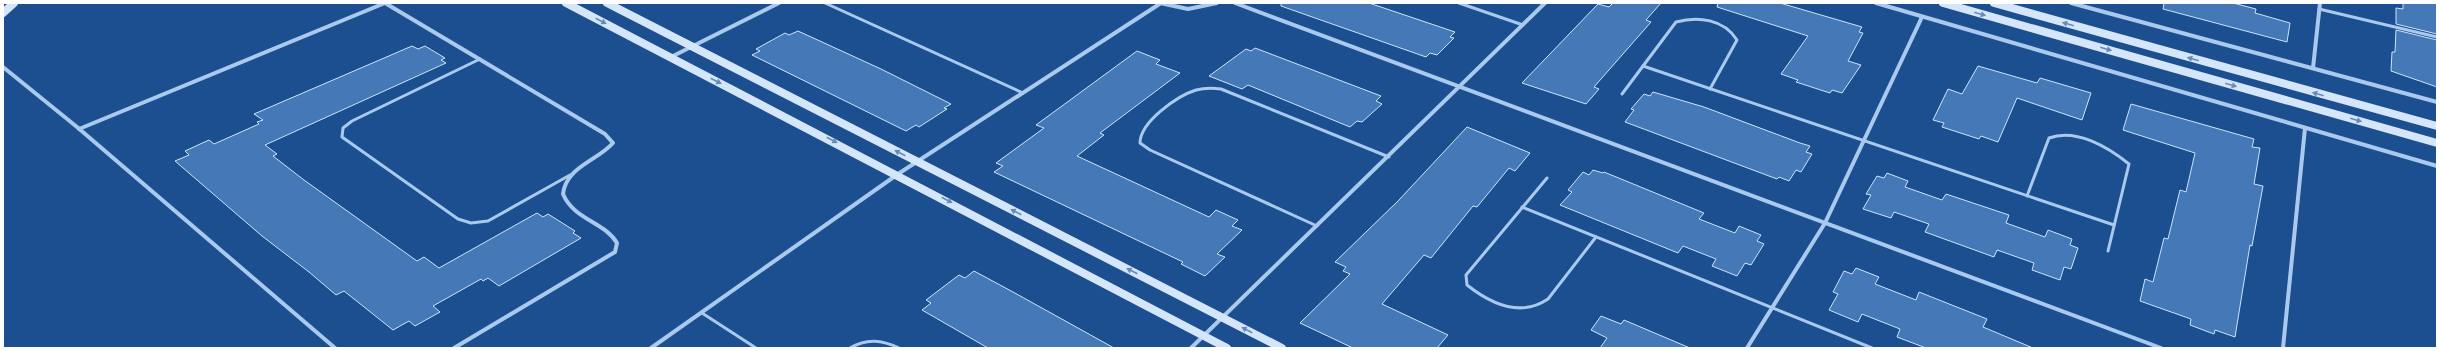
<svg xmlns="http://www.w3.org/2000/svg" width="2440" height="351" font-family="Inter,sans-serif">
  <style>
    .building { fill: #4478b7; stroke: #cfe3fa }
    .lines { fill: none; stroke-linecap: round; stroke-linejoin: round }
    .lane { stroke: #a9c9ee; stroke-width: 3 }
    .street { stroke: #a9c9ee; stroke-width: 4 }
    .secondary { stroke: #d6e6fa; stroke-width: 8 }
    .oneway { fill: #668bba }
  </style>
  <rect width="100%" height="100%" fill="#1b4f8f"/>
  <!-- building -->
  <g class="building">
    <path d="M1281,3H1369L1455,32L1450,37L1454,38L1437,55L1430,53L1426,57L1281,6Z"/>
    <path d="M1613,3H1661L1646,20L1651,22L1594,87L1599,89L1586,104L1522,83L1598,4L1609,7Z"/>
    <path d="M1718,3H1780L1862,27L1859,32L1863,33L1848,61L1861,65L1842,93L1832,90L1830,93L1796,82L1798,80L1781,74L1808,36L1717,7Z"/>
    <path d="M2164,3H2233L2256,9L2255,13L2290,23L2287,42L2163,9Z"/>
    <path d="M2403,3H2437V34L2396,24V8L2403,9Z"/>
    <path d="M2396,30L2437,40V87L2391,71L2392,52H2395Z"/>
    <path d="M798,31L881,69L951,104L944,108L947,109L919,127L916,125L906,131L752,55L760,51L756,49L785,33L789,35Z"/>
    <path d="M412,46L418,49L425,46L445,58L441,60L446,63L265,145L277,154L273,156L304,180L417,261L424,257L439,268L537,213L543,217L548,214L575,231L573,233L581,238L499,286L488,278L483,281L481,279L433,306L440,312L415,326L409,321L393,330L344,291L336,295L309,272L262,236L175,161L189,155L185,151L209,140L214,144L259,124L257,122L263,120L254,114Z"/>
    <path d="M1255,48L1381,96L1376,101L1382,104L1362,122L1357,121L1350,127L1248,85L1242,89L1209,76L1246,49L1251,51Z"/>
    <path d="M1137,51L1160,60L1156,64L1180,73L1100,133L1104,135L1077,156L1209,217L1216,210L1238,220L1232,226L1242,230L1217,254L1225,257L1205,276L1181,264L1183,262L994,172L1003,166L996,163L1044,128L1036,125Z"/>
    <path d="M1978,66L2037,83L2040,78L2091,93L2082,120L2017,98L1998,142L1981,136L1979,139L1942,127L1944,123L1933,120L1948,89L1962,94Z"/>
    <path d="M1653,92L1704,107L1800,143L1810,146L1806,152L1812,154L1801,172L1796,170L1789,181L1779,177L1777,179L1625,122L1634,110L1631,109L1644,94L1650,96Z"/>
    <path d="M2131,104L2254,139L2252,147L2260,148L2254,184L2263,186L2252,246L2250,245L2235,337L2215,330L2214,334L2190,325L2191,319L2140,301L2145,279L2153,282L2164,238L2168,239L2180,190L2186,192L2195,153L2123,130Z"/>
    <path d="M1467,127L1530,153L1515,171L1509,168L1477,207L1473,206L1431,258L1424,255L1382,304L1448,335L1437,348H1353L1300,323L1350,274L1343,271L1346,267L1335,262L1398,201Z"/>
    <path d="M1593,170L1603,173L1604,172L1704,213L1699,219L1735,233L1739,226L1761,235L1757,241L1764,244L1751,265L1745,263L1737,276L1712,266L1716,259L1683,246L1678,253L1560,205L1572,192L1568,190L1583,172L1589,175Z"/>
    <path d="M1887,173L1908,181L1905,187L1942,200L1946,194L2009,215L2006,223L2045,237L2048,230L2072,239L2070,245L2078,248L2071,269L2064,267L2060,280L2032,270L2034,263L1997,250L1994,257L1925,232L1929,224L1894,212L1891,218L1863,209L1871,195L1866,194L1877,176L1884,178Z"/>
    <path d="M1856,268L1879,277L1875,284L1916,300L1919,292L1987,319L1983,327L2033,348H1926L1897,337L1900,329L1862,314L1858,322L1829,310L1838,294L1833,292L1844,271L1852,274Z"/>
    <path d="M974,271L1013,292L1114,348H988L922,310L931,303L926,300L959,275L965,278Z"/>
    <path d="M1601,316L1621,324L1624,320L1690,348H1600L1607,338L1591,330Z"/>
  </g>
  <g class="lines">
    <!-- lane -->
    <g class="lane">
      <path d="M825,3L1023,93"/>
      <path d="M1459,3L1523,25"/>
      <path d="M2319,9L2437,37"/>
      <path d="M480,59L352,121L343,128L342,137L458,219L471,223L488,221L570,175"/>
      <path d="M1643,66L2114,225"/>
      <path d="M1622,94L1676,22C1698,16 1724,19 1737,40L1710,89"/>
      <path d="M1547,178L1466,275L1467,285C1491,304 1520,318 1548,299L1596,237"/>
      <path d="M2027,196L2049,138C2076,128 2108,147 2129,164L2108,251"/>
      <path d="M1522,207L1872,348"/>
      <path d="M1317,226L1150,150L1140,143C1140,122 1177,96 1196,90C1204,88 1213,88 1221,89L1389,157"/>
      <path d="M702,313L756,348"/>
      <path d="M850,348C867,338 882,340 899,348"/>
    </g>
    <!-- street -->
    <g class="street">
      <path d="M385,3L605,134L613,143C597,161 566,167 563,194C574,220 605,222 617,243L615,252L454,348"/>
      <path d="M1160,3L1188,9L1217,3"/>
      <path d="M1235,3L2161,348"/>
      <path d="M1876,3L2437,166"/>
      <path d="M2071,3L2437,102"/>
      <path d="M671,57L779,3"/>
      <path d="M3,67L77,127L335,348"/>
      <path d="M2313,68L2320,3"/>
      <path d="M79,129L385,3"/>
      <path d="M651,348L898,174L1161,3"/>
      <path d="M1191,348L1545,3"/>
      <path d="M1747,348L1825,223L1922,17"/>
      <path d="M2283,348L2305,128"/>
    </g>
    <!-- secondary -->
    <g class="secondary">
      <path d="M566,3L1227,348"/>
      <path d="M607,3L1282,348"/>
      <path d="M1943,3L2437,143"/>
      <path d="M1994,3L2437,126"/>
      <path d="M3,13L14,3"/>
    </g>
  </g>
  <!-- one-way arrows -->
  <defs><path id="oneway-solid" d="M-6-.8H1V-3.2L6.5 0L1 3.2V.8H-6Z"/></defs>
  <g class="oneway">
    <use href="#oneway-solid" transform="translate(1980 14) rotate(16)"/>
    <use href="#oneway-solid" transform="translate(601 21) rotate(27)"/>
    <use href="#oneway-solid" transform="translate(2068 24) rotate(-164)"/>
    <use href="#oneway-solid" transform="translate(2106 49) rotate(16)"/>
    <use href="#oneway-solid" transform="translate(2193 59) rotate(-164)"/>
    <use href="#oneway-solid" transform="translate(716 81) rotate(27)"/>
    <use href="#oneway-solid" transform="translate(2231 85) rotate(16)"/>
    <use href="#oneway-solid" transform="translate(2318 94) rotate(-164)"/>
    <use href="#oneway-solid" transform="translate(2356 120) rotate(16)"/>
    <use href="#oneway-solid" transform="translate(832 140) rotate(27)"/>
    <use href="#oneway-solid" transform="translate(900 153) rotate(-153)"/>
    <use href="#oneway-solid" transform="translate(947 200) rotate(28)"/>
    <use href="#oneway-solid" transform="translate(1016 212) rotate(-153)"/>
    <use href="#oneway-solid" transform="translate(1132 271) rotate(-153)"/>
    <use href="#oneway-solid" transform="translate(1247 330) rotate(-153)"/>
  </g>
  <!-- border -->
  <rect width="2440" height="351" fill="none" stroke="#ffffff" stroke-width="8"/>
</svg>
